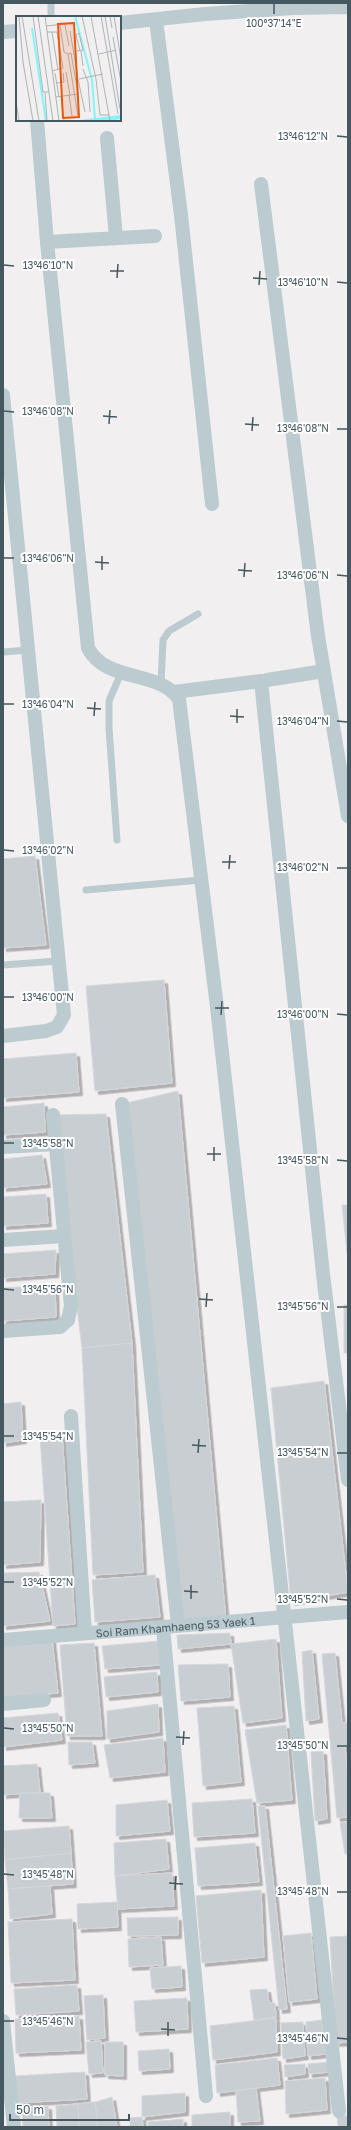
<svg xmlns="http://www.w3.org/2000/svg" width="351" height="2130" font-family="'Golos Text',sans-serif">
  <style>
    .building { fill: #c9ced3; stroke: #d3d7dc; filter: url(#shadow) }
    .lines { fill: none; stroke-linecap: round; stroke-linejoin: round }
    .lane { stroke: #bbcbd0; stroke-width: 7 }
    .street { stroke: #bbcbd0; stroke-width: 14 }
    .ticks { fill: none; stroke: #45585f; stroke-width: 1.5 }
    .labels { text-anchor: middle; dominant-baseline: central; stroke-width: 4; stroke-linejoin: round; paint-order: stroke }
    .street-label { font-size: 11px; fill: #45585f; stroke: #fff }
    .inset-river { fill: none; stroke: #81f5f7; stroke-width: 2 }
    .inset-road { fill: none; stroke: #adb3b6; stroke-width: 1 }
    .view { fill: #e8590c; fill-opacity: 0.15; stroke: #e8590c; stroke-width: 2 }
    .inset-edge { fill: none; stroke: #45585f; stroke-width: 2 }
    .ticks-label { font-size: 10px; text-anchor: middle; fill: #45585f; stroke: #fff; stroke-width: 4; stroke-linejoin: round; paint-order: stroke }
  </style>
  <defs>
    <filter id="shadow"><feDropShadow dx="3.5" dy="3.5" stdDeviation="0" flood-color="#0004"/></filter>
  </defs>
  <rect width="100%" height="100%" fill="#f2eff0"/>
  <!-- building -->
  <g class="building">
    <path d="M35,856L46,945L3,948V859Z"/>
    <path d="M164,980L172,1083L95,1091L86,986Z"/>
    <path d="M76,1053L79,1092L3,1098V1059Z"/>
    <path d="M178,1091L226,1621L178,1625L122,1104Z"/>
    <path d="M44,1103L45,1132L3,1135V1107Z"/>
    <path d="M106,1114L132,1343L82,1348L53,1115Z"/>
    <path d="M42,1155L47,1184L3,1188V1159Z"/>
    <path d="M46,1194L48,1223L3,1226V1197Z"/>
    <path d="M342,1205H348V1253H347Z"/>
    <path d="M56,1250L55,1274L3,1278V1254Z"/>
    <path d="M55,1285L56,1317L3,1321V1288Z"/>
    <rect x="344" y="1305" width="4" height="48"/>
    <path d="M132,1343L143,1572L93,1575L82,1348Z"/>
    <path d="M324,1381L348,1592L291,1602L271,1388Z"/>
    <path d="M21,1402L23,1440L3,1443V1404Z"/>
    <path d="M62,1434L75,1624L53,1626L40,1436Z"/>
    <path d="M41,1500L40,1562L3,1565V1502Z"/>
    <path d="M39,1572L50,1621L3,1626V1573Z"/>
    <path d="M155,1575L160,1617L95,1622L92,1580Z"/>
    <path d="M230,1633L231,1644L178,1649L177,1635Z"/>
    <path d="M52,1639L58,1693L3,1698V1643Z"/>
    <path d="M276,1639L282,1718L243,1723L231,1644Z"/>
    <path d="M159,1641L160,1665L105,1669L102,1646Z"/>
    <path d="M94,1643L102,1736H67L60,1645Z"/>
    <path d="M312,1650L319,1719L306,1721L302,1652Z"/>
    <path d="M335,1653L342,1723H348V1746H345L348,1782V1817L337,1818L322,1654Z"/>
    <path d="M228,1664L230,1697L181,1701L178,1665Z"/>
    <path d="M157,1672L158,1692L106,1697L104,1677Z"/>
    <path d="M158,1704L159,1732L107,1739V1711Z"/>
    <path d="M234,1706L241,1782L203,1786L197,1708Z"/>
    <path d="M58,1713L62,1740L3,1747V1718Z"/>
    <path d="M286,1725L292,1800L257,1803L245,1730Z"/>
    <path d="M163,1738L165,1772L110,1778L104,1745Z"/>
    <path d="M68,1742H92L95,1763L69,1765Z"/>
    <path d="M323,1751L327,1819L315,1821L311,1752Z"/>
    <path d="M37,1764L40,1792L3,1795V1766Z"/>
    <path d="M20,1793H50L52,1818H19Z"/>
    <path d="M252,1799L255,1833L194,1837L192,1803Z"/>
    <path d="M167,1800L170,1831L116,1836V1805Z"/>
    <path d="M258,1806H265L287,2009L279,2010Z"/>
    <path d="M348,1822V1854H345L340,1823Z"/>
    <path d="M69,1826L71,1853L5,1860L4,1831Z"/>
    <path d="M166,1839L169,1869L115,1876L114,1843Z"/>
    <path d="M255,1843L259,1882L198,1886L195,1848Z"/>
    <path d="M71,1853L73,1884L8,1889L5,1860Z"/>
    <path d="M172,1873L174,1906L118,1909L115,1876Z"/>
    <path d="M50,1886L52,1914L10,1919L8,1889Z"/>
    <path d="M261,1890L264,1957L202,1963L196,1896Z"/>
    <path d="M117,1902L118,1927L78,1929L77,1904Z"/>
    <path d="M178,1917V1935L128,1936L127,1918Z"/>
    <path d="M72,1919L75,1980L11,1983L8,1922Z"/>
    <path d="M311,1933L317,1999L289,2002L283,1936Z"/>
    <path d="M348,1936V2042L336,2043L330,1937Z"/>
    <path d="M161,1937L163,1965L129,1967L128,1939Z"/>
    <path d="M181,1966L182,1987L152,1989L150,1968Z"/>
    <path d="M77,1985L79,2011L16,2015L14,1989Z"/>
    <path d="M267,1989L269,2003H275L276,2017L254,2020L250,1990Z"/>
    <path d="M103,1995L105,2038L87,2040L84,1996Z"/>
    <path d="M187,1998L188,2029L136,2032L134,2001Z"/>
    <path d="M79,2016L81,2050L16,2053L15,2019Z"/>
    <path d="M276,2018L277,2052L213,2060L210,2026Z"/>
    <path d="M322,2020L326,2054L308,2056L306,2022Z"/>
    <path d="M303,2022L305,2056L283,2059L281,2023Z"/>
    <path d="M101,2041L103,2073L89,2074L86,2042Z"/>
    <path d="M105,2042H123V2076L105,2075Z"/>
    <path d="M169,2049L170,2069L139,2071L138,2051Z"/>
    <path d="M277,2058L280,2085L217,2093L215,2065Z"/>
    <path d="M328,2062L329,2072L309,2074L308,2064Z"/>
    <path d="M305,2064V2074L285,2077L284,2065Z"/>
    <path d="M85,2072L87,2099L16,2103L14,2076Z"/>
    <path d="M325,2078L327,2110L286,2114L285,2081Z"/>
    <path d="M256,2088L260,2121L238,2122L236,2091Z"/>
    <path d="M185,2093V2112L142,2117V2096Z"/>
    <path d="M112,2097L117,2127H98L95,2102Z"/>
    <path d="M95,2102L98,2127H79L78,2104Z"/>
    <path d="M78,2104L79,2127H57L56,2106Z"/>
    <path d="M48,2106L49,2127H23L22,2108Z"/>
    <path d="M230,2112V2127H192V2115Z"/>
    <path d="M337,2116H348V2127H338Z"/>
    <path d="M142,2117L143,2127H130V2118Z"/>
    <path d="M183,2119V2127H148V2122Z"/>
  </g>
  <g class="lines">
    <!-- lane -->
    <g class="lane">
      <path d="M51,3V17"/>
      <path d="M3,652L28,650"/>
      <path d="M161,685L163,640L169,631L198,614"/>
      <path d="M117,840L109,728V701L121,673"/>
      <path d="M86,890L201,880"/>
      <path d="M3,965L58,961"/>
    </g>
    <!-- street -->
    <g class="street">
      <path d="M156,20L181,215L212,504"/>
      <path d="M120,23L205,14L293,8L348,7"/>
      <path d="M3,32L17,31"/>
      <path d="M37,120L47,242L88,648C106,683 160,670 179,699L217,1007L339,2111"/>
      <path d="M107,138L116,237"/>
      <path d="M261,184L318,636L348,816"/>
      <path d="M47,242L155,236"/>
      <path d="M3,395L64,1015L57,1027L46,1031L3,1036"/>
      <path d="M267,680L324,671"/>
      <path d="M174,692L261,681L323,1274L348,1480"/>
      <path d="M122,1104L178,1625"/>
      <path d="M3,1147L55,1144"/>
      <path d="M3,1240L64,1236"/>
      <path d="M3,1331L60,1327L68,1320L71,1306L53,1115"/>
      <path d="M71,1416L85,1633"/>
      <path d="M163,1627L206,2096"/>
      <path id="s1" d="M3,1640L348,1612"/>
      <path d="M3,1704L44,1700"/>
      <path d="M3,2021L14,2127"/>
    </g>
  </g>
  <!-- ticks -->
  <path class="ticks" d="M274,14V4M337,136L347,137M4,265L14,266M110,271H124M117,278L118,264M253,278L267,279M337,282L347,283M259,285L260,271M4,411L14,412M103,416L117,417M109,424L110,410M245,424L259,425M337,429H347M252,431L253,417M4,558H14M95,562L109,563M102,570V556M238,570L252,571M337,575L347,576M244,577L245,563M4,704H14M87,708L101,709M94,716L95,702M230,716L244,717M337,721L347,722M237,723V709M4,850L14,851M222,862H236M337,868H347M229,869L230,855M4,997H14M215,1008H229M337,1014L347,1015M221,1015L222,1001M4,1143H14M207,1154H221M337,1160L347,1161M214,1161V1147M4,1289L14,1290M199,1299L213,1300M206,1307L207,1293M337,1307H347M4,1436H14M192,1445L206,1446M198,1453L199,1439M337,1453H347M4,1582H14M184,1591L198,1592M191,1599V1585M337,1599L347,1600M4,1728L14,1729M176,1737L190,1738M183,1745L184,1731M337,1746H347M4,1874L14,1875M169,1883L183,1884M175,1890L176,1876M337,1892H347M4,2021H14M161,2029L175,2030M168,2036V2022M337,2038L347,2039"/>
  <g class="labels">
    <!-- street labels -->
    <g class="street-label">
      <text stroke="none"><textPath href="#s1" startOffset="173">Soi Ram Khamhaeng 53 Yaek 1</textPath></text>
    </g>
  </g>
  <!-- overview -->
  <g transform="translate(16 16)">
    <rect width="105" height="105" fill="#f2eff0"/>
    <path d="M105,99V103L96,104L55,105Z" fill="#81f5f7"/>
    <path class="inset-river" d="M59,0L76,64L79,103M16,12L30,105M71,105L105,102"/>
    <path class="inset-road" d="M3,0L7,46L17,105M6,0L23,105M17,0L27,76H33M22,0L37,105M29,0L43,105M66,0L80,63L84,99H93M75,0L94,105M85,0L102,98M89,0L104,93M94,0L96,12M98,0L105,44M44,9L48,36L52,38L62,100M49,9L53,30M30,10L59,7M54,15L62,62M31,16H41L47,52L36,55M36,16L42,54M97,21L105,66M61,35L67,34L63,17L60,19L64,35M65,35L67,50M83,38L100,34M67,53L72,66L74,96M50,56L54,79M39,57L43,81M62,63L69,96M63,63L87,58M41,67L48,66L47,57M29,77L31,105M53,79L56,100M40,81L62,78L55,37L52,38M45,81L48,105M0,85L3,105"/>
    <path class="view" d="M58,7L63,101L47,102L42,8Z"/>
    <rect width="105" height="105" class="inset-edge"/>
  </g>
  <g class="ticks-label">
    <text x="274" y="27">100°37'14"E</text>
    <text x="303" y="140">13°46'12"N</text>
    <text x="48" y="269">13°46'10"N</text>
    <text x="303" y="286">13°46'10"N</text>
    <text x="48" y="415">13°46'08"N</text>
    <text x="303" y="432">13°46'08"N</text>
    <text x="48" y="562">13°46'06"N</text>
    <text x="303" y="579">13°46'06"N</text>
    <text x="48" y="708">13°46'04"N</text>
    <text x="303" y="725">13°46'04"N</text>
    <text x="48" y="854">13°46'02"N</text>
    <text x="303" y="871">13°46'02"N</text>
    <text x="48" y="1001">13°46'00"N</text>
    <text x="303" y="1018">13°46'00"N</text>
    <text x="48" y="1147">13°45'58"N</text>
    <text x="303" y="1164">13°45'58"N</text>
    <text x="48" y="1293">13°45'56"N</text>
    <text x="303" y="1310">13°45'56"N</text>
    <text x="48" y="1440">13°45'54"N</text>
    <text x="303" y="1456">13°45'54"N</text>
    <text x="48" y="1586">13°45'52"N</text>
    <text x="303" y="1603">13°45'52"N</text>
    <text x="48" y="1732">13°45'50"N</text>
    <text x="303" y="1749">13°45'50"N</text>
    <text x="48" y="1878">13°45'48"N</text>
    <text x="303" y="1895">13°45'48"N</text>
    <text x="48" y="2025">13°45'46"N</text>
    <text x="303" y="2042">13°45'46"N</text>
  </g>
  <!-- border -->
  <rect width="351" height="2130" fill="none" stroke="#45585f" stroke-width="8"/>
  <!-- scale -->
  <path d="M10 2114v6h119v-6" fill="none" stroke="#45585f" stroke-width="2"/>
  <text x="16" y="2114" font-size="12" fill="#45585f" stroke="#ffffff" stroke-width="3" paint-order="stroke">50 m</text>
</svg>
